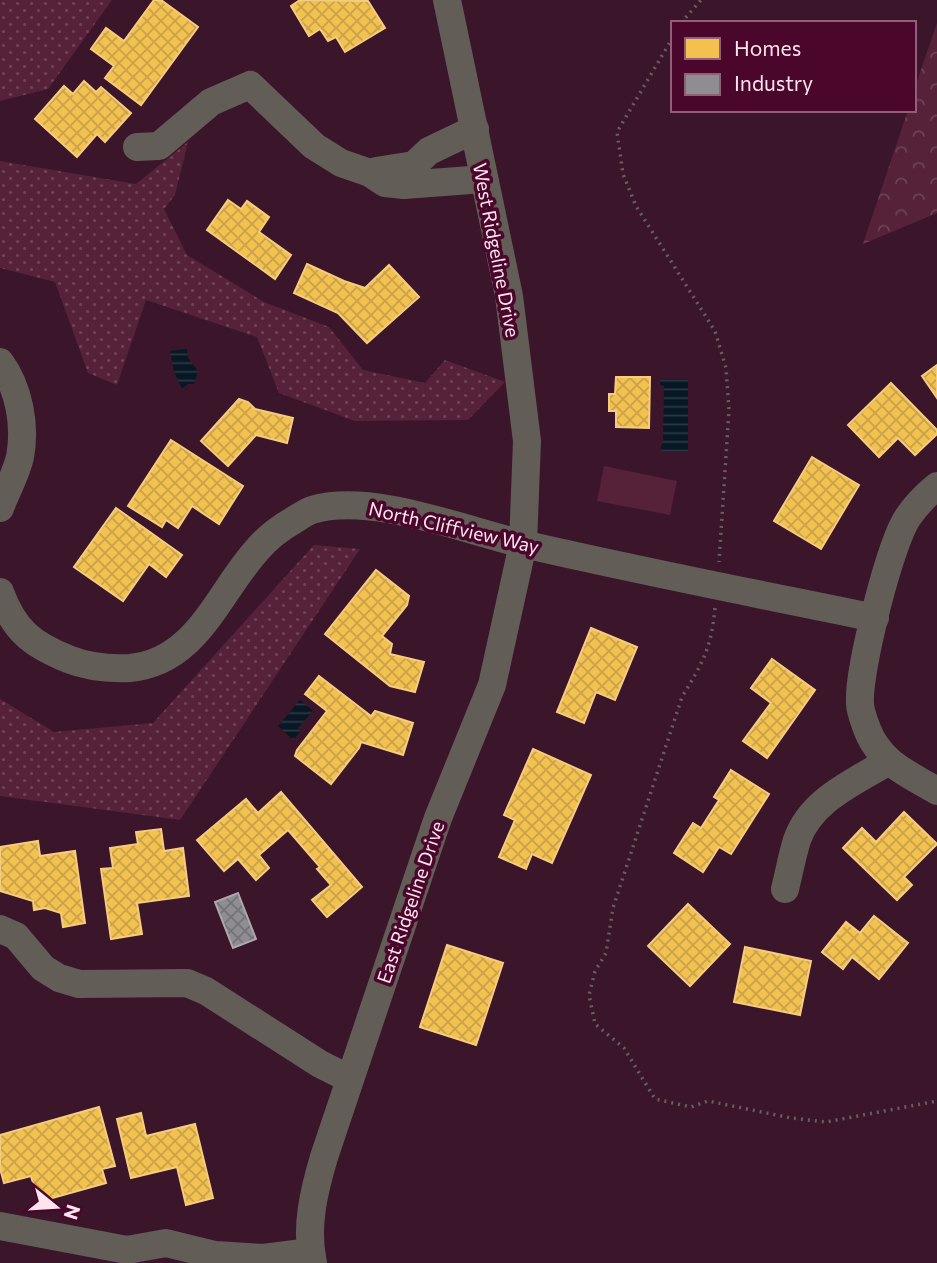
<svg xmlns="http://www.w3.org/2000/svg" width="937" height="1263" font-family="Commissioner,sans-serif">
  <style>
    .grass { fill: url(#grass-dots) }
    .park { fill: url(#park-crowns) }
    .garden { fill: #55223a }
    .water { fill: url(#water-rules) }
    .homes { fill: url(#homes-cross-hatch); stroke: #f6cc7e; stroke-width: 2 }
    .industry { fill: url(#industry-cross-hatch); stroke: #afa7ae; stroke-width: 2 }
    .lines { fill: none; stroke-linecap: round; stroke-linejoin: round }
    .path { stroke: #695e5f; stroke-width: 3.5; stroke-dasharray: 2 5; stroke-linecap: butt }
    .minor { stroke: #625d57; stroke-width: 28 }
    .labels { text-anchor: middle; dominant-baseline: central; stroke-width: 7; stroke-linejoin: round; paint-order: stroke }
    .street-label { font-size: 19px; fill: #fee4ee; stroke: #4a062b }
  </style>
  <defs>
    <pattern id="grass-dots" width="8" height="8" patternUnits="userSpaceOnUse" patternTransform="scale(1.75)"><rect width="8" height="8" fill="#55223a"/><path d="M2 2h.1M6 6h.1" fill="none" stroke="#6e4257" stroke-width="1.8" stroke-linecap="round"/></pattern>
    <pattern id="park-crowns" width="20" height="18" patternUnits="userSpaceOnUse" patternTransform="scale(1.75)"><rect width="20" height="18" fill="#55223a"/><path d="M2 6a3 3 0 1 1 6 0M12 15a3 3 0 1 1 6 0" fill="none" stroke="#6e4257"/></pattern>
    <pattern id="water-rules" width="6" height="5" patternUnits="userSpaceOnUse" patternTransform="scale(1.75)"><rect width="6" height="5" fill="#071723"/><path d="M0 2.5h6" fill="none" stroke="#2c3943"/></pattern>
    <pattern id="homes-cross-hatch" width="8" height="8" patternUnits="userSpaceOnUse" patternTransform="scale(1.75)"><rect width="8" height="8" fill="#f2c14e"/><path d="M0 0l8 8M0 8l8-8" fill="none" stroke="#c8a24c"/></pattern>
    <pattern id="industry-cross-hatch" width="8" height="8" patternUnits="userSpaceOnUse" patternTransform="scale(1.75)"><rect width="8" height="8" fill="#8d8d92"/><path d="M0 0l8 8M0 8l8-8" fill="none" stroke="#767378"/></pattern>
  </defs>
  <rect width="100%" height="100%" fill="#3b152a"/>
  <!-- grass -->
  <g class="grass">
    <path d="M0,0H112L48,89L0,101Z"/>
    <path d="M188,142L175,195L164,209L187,255L264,302L329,327L363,370L425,383L445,360L505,382L468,420L355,421L279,393L257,337L146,300L117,385L88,373L55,282L0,268V161L136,184Z"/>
    <path d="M314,545L360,549L180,820L0,796V699L54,732L153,723Z"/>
  </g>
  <!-- park -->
  <path class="park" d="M937,23V213L863,244L908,110H914V90Z"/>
  <!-- garden -->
  <path class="garden" d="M604,466L677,481L670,515L597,501Z"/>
  <!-- water -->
  <g class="water">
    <path d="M187,349L188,358L198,371L194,384H188L182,389L174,372L170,351Z"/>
    <path d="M660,379H688V452H661V445L663,444L664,386L660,385Z"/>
    <path d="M300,700L313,711L298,728L301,731L293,740L278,726Z"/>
  </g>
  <!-- homes -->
  <g class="homes">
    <path d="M154,0H161L198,27L141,105L105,78L114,66L91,49L106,28L124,41Z"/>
    <path d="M300,0L368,1L385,28L345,52L336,37L328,41L320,29L309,36L291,6Z"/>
    <path d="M84,81L96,92L101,87L131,113L105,142L97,134L77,157L35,119L64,86L73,94Z"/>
    <path d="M228,200L241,209L247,201L269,217L259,232L291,255L275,279L207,230Z"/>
    <path d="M307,264L344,281L365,288L389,265L419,297L367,343L338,313L294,293Z"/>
    <path d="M937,365V398L922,376Z"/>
    <path d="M616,377H650L649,428L616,427V411H609V394H615Z"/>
    <path d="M891,383L937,430V434L915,455L898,438L879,457L848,425Z"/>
    <path d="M239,399L248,402L255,409L293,418L287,443L256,435L228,466L201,441Z"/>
    <path d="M171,440L243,486L219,524L192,506L178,528L166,520L162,527L128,506Z"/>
    <path d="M812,457L859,485L821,549L774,521Z"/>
    <path d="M116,508L182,555L166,577L149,564L123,601L74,567Z"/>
    <path d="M376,570L409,596L407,605L382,636L392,644L390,654L424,662L415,692L390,686L325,634Z"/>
    <path d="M591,628L637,647L615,700L596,692L584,723L557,712Z"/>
    <path d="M772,659L815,690L767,758L743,741L771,703L751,688Z"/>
    <path d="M319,676L371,716L375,711L413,723L403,755L361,742L359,748L331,784L295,756L297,750L327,711L305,694Z"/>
    <path d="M533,749L591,775L552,863L532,854L526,869L499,857L515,820L504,815Z"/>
    <path d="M731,770L769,794L731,854L719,847L703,872L674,853L693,823L701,828L719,800L714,797Z"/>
    <path d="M281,792L362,887L327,917L312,900L331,885L317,869L320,867L288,830L259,855L269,868L256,880L238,859L224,871L197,840L246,799L258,813Z"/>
    <path d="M904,812L937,844L904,877L912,885L897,900L843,848L862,828L876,842Z"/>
    <path d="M161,829L164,851L183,848L189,896L137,903L142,934L111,939L101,869L113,868L110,848L138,844L136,832Z"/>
    <path d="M38,841L40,856L75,851L85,923L63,927L61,913L45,908L34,910L33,901L0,891V847Z"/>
    <path d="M688,904L730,944L690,986L648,946Z"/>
    <path d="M874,916L908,943L879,979L852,957L843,969L822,952L846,922L860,933Z"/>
    <path d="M447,945L503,963L476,1045L420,1027Z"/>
    <path d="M745,947L811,961L800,1015L734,1002Z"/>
    <path d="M99,1107L115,1166L102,1169L106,1183L38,1202L31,1176L4,1183L0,1168V1135Z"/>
    <path d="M141,1113L146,1136L195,1124L213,1198L186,1205L177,1167L131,1178L117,1119Z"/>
  </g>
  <!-- industry -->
  <path class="industry" d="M238,893L256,939L233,948L215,902Z"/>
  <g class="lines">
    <!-- path -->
    <g class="path">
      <path d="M681,23L701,0"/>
      <path d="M673,37L617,132L623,174L636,206L715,331L726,368L729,410L719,562"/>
      <path d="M715,608C711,649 703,662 682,697L613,908L606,953L595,971L589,995L595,1024L624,1048L655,1099L691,1107L708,1101L791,1118L826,1122L937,1101"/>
    </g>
    <!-- minor -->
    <g class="minor">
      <path d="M137,147L159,146L211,102L250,85L314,146L341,163L370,173L385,183L404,185L484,179"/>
      <path d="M376,171L414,165L429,151L475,129"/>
      <path d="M0,362C19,388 26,425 20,457C16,474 6,492 0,508"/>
      <path d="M937,486C926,495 916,505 908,517C890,543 858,671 860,703C860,711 864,721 867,729C880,763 907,773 937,791"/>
      <path d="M0,592C14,630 31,644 68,659C88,667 109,669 130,668C197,662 218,593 257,550C267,538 280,528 294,520C299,517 306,512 312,510C370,492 464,530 523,544C640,571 758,594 875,618"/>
      <path d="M785,889C789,873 792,856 797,840C811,800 853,783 887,762"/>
      <path d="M0,929L16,936L43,968L59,978L79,984L187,983L206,991L320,1064L350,1079"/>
      <path d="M0,1226L127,1250L166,1243L215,1255L263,1258L311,1252"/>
      <path d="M313,1263C305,1227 314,1191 324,1157L438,818L492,685L523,544L527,441L509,296L447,0"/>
    </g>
  </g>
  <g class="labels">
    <!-- street labels -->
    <g class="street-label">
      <text transform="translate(497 250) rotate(79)">West Ridgeline Drive</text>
      <text transform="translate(454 527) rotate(13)">North Cliffview Way</text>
      <text transform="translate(410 902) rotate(-71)">East Ridgeline Drive</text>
    </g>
  </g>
  <!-- legend -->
  <rect x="671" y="21" width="245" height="91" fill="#4a062b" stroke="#925f79" stroke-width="2"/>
  <rect x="685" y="38" width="35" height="21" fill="#f2c14e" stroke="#925f79" stroke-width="2"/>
  <text x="734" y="56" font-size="21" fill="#fee4ee">Homes</text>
  <rect x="685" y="74" width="35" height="21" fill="#8d8d92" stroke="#925f79" stroke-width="2"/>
  <text x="734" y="91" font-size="21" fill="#fee4ee">Industry</text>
  <!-- north arrow -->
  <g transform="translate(56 1207) rotate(108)" stroke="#4a062b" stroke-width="5" paint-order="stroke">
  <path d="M0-5L12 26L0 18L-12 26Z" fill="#fee4ee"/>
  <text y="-10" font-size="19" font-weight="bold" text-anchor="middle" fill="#fee4ee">N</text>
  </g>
</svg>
